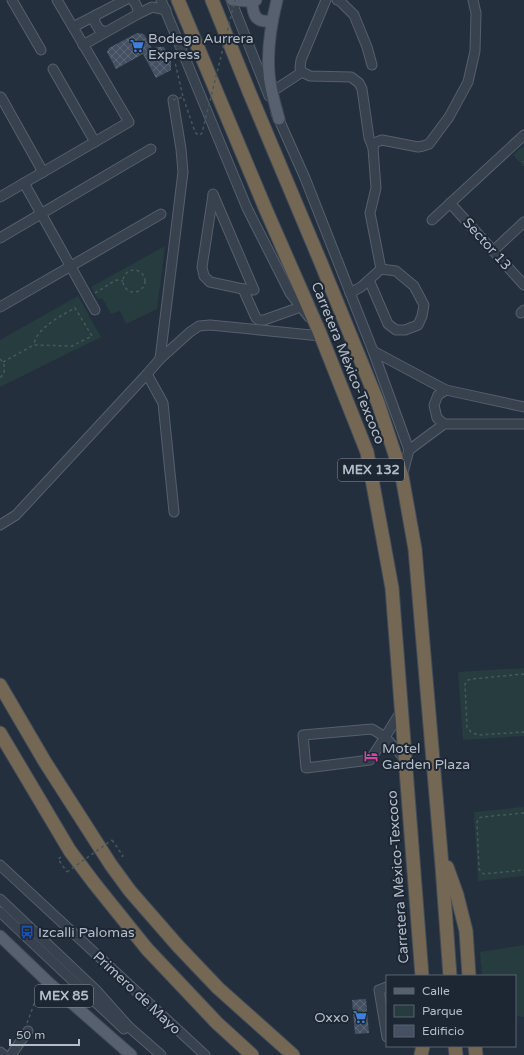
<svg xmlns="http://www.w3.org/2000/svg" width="524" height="1055" font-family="'Varela Round',sans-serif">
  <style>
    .green { fill: #263c3f }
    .building { fill: url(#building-cross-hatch) }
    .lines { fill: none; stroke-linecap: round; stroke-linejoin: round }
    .minor-casing { stroke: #565f6c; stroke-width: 11 }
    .major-casing { stroke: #414a57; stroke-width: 13 }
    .highway-casing { stroke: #434c59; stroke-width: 15 }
    .path { stroke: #44595c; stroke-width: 1.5; stroke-dasharray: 3 3; stroke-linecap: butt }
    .minor { stroke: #38414e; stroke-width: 9 }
    .major { stroke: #56606e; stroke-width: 11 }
    .highway { stroke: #746855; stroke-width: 13 }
    .path-bridge { stroke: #44595c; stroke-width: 1.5; stroke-dasharray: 3 3; stroke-linecap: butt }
    .labels { text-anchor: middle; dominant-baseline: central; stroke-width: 4; stroke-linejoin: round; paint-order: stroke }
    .shield { fill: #1d2633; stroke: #878f9c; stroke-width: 1 }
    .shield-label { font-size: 13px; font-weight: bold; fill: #b4bcc9 }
    .poi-label { font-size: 14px; fill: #b4bcc9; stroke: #1d2633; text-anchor: start }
    .street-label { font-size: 14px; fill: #b4bcc9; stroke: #1d2633 }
  </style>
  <defs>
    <pattern id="building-cross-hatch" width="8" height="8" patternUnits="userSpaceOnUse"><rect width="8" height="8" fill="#455162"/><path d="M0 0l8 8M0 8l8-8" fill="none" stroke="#5d6877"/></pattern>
  </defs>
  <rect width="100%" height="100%" fill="#242f3e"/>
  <!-- green -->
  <g class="green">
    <path d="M524,145V167L513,155Z"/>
    <path d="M165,246L157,309L126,324L120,311L111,314L102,298L98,299L91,287Z"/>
    <path d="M78,296L101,337L0,387V340Z"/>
    <path d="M524,668V736L463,740L458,672Z"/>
    <path d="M524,807V876L478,881L474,812Z"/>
    <path d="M524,945V1017L515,1016V976H482L480,952Z"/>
  </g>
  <!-- building -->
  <g class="building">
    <path d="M137,33L144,34L152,49L157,47H164L171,60V70L156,78L143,54L116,69L107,52L109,48Z"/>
    <path d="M366,999L369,1033L355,1034L352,1000Z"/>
  </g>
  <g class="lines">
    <!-- minor casing -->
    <g class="minor-casing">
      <g id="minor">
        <path d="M12,0L41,50"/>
        <path d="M132,0C136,3 138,9 138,14"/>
        <path d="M161,0L247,208L290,293L309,317"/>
        <path d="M231,0L269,96"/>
        <path d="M326,0L301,60L300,68L302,72L310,76L351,77L359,83L362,89L369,138L373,148L376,188L370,213L381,269L361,287L350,293"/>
        <path d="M337,0L340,1L354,15L367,47L372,65"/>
        <path d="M96,15L94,21L99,29L105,32"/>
        <path d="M73,27L125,0"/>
        <path d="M83,45L138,14L152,7L166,10"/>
        <path d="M53,69L95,142"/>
        <path d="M273,91L302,72"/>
        <path d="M1,97L43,172"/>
        <path d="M276,113L305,178L373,351L409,450L402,476"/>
        <path d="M373,148L374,143L382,140L418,147L423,146L429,144L449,117L468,82L475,51L476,13L473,0"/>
        <path d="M24,183L95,310"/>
        <path d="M213,194L254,290L243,289L256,318L259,320H264L306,305"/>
        <path d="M213,195L202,267L204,276L210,282L243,289"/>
        <path d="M0,197L129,122L57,0"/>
        <path d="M450,203L524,285"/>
        <path d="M432,220L524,135"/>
        <path d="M0,238L151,149"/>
        <path d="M493,251L524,222"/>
        <path d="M369,280L388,324L396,330H405L418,325L422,316L424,305L414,286L396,271L381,269"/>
        <path d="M0,307L161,214"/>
        <path d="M521,313L524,310"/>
        <path d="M373,351L446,390L524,407"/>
        <path d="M160,359L183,172L181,149L173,100"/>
        <path d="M444,424L437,418L434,405L438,395L446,390"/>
        <path d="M409,450L444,424H524"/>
        <path d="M174,512L163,403L147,374L160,359L190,332L199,326L210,325L321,336"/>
        <path d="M0,525L16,515L147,374"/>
        <path d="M402,710L385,737L370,760L306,768L303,735L372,729L385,737L405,759"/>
        <path d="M0,865L205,1055"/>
        <path d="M0,899L96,990L129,1027L161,1055"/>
        <path d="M0,912L124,1029"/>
        <path d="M387,987L379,990L387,1037"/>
        <path d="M0,1052L4,1055"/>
        <path d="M11,1055L28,1031"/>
      </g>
    </g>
    <!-- major casing -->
    <g class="major-casing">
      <g id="major">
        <path d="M232,0L247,1L256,0"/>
        <path d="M277,0C271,24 267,49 269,73C270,88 275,104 279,119"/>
        <path d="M252,1C253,15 255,23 272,21"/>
        <path d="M0,936L49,983L131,1055"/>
      </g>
    </g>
    <!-- highway casing -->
    <g class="highway-casing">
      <g id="highway">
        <path d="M178,0L266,210L319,331L367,452L392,588L422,976"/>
        <path d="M212,0L250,94L321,263L378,403L402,476L415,549L442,866L450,976"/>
        <path d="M0,685L45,762L111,865L130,891L178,946L218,988L293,1055"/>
        <path d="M0,733L70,851L94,883L147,949L217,1023L252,1055"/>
        <path d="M447,867L457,895L466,931L469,976"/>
        <path d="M455,1046L456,1055"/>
        <path d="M475,1046L476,1055"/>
        <path d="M421,1055L423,1046"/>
      </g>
    </g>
    <!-- path -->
    <g class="path">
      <path d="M174,58L183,97"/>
      <path d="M524,161V162"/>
      <circle cx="134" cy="281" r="11"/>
      <path d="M95,293L116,280L123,281"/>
      <path d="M0,359C6,365 6,372 0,378"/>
      <path d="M3,362L34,345L72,346L92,336L75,308C62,315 35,329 34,345"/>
      <path d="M524,674L472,679L468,680L465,684L467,727L471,732L478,735L524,732"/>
      <path d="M524,813L482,817L479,818L477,822L479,869L481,872L484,874L524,870"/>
      <path d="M112,840L123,856L119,859"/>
      <path d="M61,857L58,859L67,872"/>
      <path d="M27,1023L36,999L42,990"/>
    </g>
    <!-- minor -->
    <use href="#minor" class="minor"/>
    <!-- major -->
    <use href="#major" class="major"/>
    <!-- highway -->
    <use href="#highway" class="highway"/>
    <!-- path-bridge -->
    <g class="path-bridge">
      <path d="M173,100L183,97L195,132L198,135H200L202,133L235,0"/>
      <path d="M67,872L112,840"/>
    </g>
  </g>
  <!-- icons -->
  <defs>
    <g id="supermarket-bare" transform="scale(1.08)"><path d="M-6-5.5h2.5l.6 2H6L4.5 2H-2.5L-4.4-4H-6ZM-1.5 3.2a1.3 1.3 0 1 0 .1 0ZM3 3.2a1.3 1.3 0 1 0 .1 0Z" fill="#3f7fe0" stroke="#1d2633" stroke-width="2.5" paint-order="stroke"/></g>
    <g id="hotel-bare" transform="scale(1.08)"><path d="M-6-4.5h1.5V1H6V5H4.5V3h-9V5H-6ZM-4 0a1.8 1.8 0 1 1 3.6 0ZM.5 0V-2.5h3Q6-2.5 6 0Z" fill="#d1479c" stroke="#1d2633" stroke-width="2.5" paint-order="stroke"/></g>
    <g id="bus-bare" transform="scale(1.08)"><path d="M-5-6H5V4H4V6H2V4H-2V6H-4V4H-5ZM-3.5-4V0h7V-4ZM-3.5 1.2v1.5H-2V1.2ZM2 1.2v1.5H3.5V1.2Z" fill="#1a4fb4" stroke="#1d2633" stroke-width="2.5" paint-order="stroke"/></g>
  </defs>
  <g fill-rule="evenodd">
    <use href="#supermarket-bare" x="137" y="46"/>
    <use href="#hotel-bare" x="371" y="756"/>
    <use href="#bus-bare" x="27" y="932"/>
    <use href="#supermarket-bare" x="360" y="1017"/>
  </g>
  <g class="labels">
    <!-- shield labels -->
    <g class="shield">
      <rect x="338" y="459" width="66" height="22" rx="3"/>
      <rect x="35" y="985" width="58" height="22" rx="3"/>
    </g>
    <g class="shield-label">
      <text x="371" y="470">MEX 132</text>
      <text x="64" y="996">MEX 85</text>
    </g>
    <!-- poi labels -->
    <g class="poi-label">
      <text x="148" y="38">Bodega Aurrera<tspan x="148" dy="16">Express</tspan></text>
      <text x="382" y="748">Motel<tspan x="382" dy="16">Garden Plaza</tspan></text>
      <text x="38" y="932">Izcalli Palomas</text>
      <text x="349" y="1017" text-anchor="end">Oxxo</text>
    </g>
    <!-- street labels -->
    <g class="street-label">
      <text transform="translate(487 244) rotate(48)">Sector 13</text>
      <text transform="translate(348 363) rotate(68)">Carretera México-Texcoco</text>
      <text transform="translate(398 877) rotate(-94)">Carretera México-Texcoco</text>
      <text transform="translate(137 993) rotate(43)">Primero de Mayo</text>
    </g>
  </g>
  <!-- legend -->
  <rect x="386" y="975" width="130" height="72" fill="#1d2633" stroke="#59626f"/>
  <rect x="394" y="988" width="20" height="6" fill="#56606e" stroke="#59626f"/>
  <text x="422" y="995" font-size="12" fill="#b4bcc9">Calle</text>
  <rect x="394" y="1005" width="20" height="12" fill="#263c3f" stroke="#59626f"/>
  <text x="422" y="1015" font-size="12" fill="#b4bcc9">Parque</text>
  <rect x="394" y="1025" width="20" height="12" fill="#455162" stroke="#59626f"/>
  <text x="422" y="1035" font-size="12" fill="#b4bcc9">Edificio</text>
  <!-- scale -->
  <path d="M10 1039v6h69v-6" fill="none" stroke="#b4bcc9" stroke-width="2"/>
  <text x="16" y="1039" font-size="12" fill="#b4bcc9" stroke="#1d2633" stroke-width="3" paint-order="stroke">50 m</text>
</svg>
